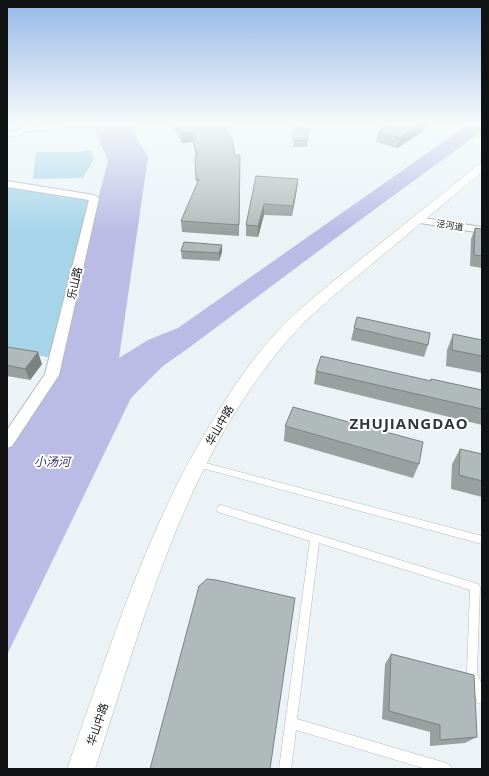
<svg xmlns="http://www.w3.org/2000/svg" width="489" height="776" font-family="'Open Sans','Noto Sans SC',sans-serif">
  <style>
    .green { fill: #a6d5ea }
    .water { fill: #babce5 }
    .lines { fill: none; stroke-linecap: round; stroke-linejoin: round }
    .service-casing { stroke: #b2babd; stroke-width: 1 }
    .minor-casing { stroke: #b2babd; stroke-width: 2 }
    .tertiary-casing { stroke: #b2babd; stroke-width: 1 }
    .service { fill: #fff; fill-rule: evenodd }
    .minor { fill: #fff; fill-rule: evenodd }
    .tertiary { fill: #fff; fill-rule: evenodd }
    .wall { fill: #98a0a0 }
    .shaded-wall { fill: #7c8282 }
    .building { fill: #b1baba; stroke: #7c8282 }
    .labels { text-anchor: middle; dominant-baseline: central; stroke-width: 4; stroke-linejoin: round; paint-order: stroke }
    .far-street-label { font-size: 9px; fill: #101314; stroke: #fff }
    .street-label { font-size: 11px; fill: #101314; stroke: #fff }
    .water-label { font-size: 12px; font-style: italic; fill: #353367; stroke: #fff }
    .district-label { font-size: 15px; font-weight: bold; letter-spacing: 1px; fill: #313739; stroke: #fff }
  </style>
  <rect width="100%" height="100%" fill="#ebf3f7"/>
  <!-- green -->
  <g class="green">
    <path d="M91,150L94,159L83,178L33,179L36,152H77Z"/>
    <path d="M7,184L94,198L56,359L7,349Z"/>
  </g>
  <!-- water -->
  <path class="water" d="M92,123H128L148,157L119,358L148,340L178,328L470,123H482V131L352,226L190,347L163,366L131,398L7,655V449L50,383L56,359L108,161Z"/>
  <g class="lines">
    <!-- service casing -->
    <g class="service-casing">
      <g id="service">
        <path d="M198,461L482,536V544L198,467L195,466L194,464L195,462Z"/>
        <path d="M221,505L478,584L480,587L477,673L482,685V704L478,703L467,673L470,590L319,543L297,719L446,763L450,765L452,769H426L296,730L291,769H279L310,541L218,512L217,509L218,506Z"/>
      </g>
    </g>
    <!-- minor casing -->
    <g class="minor-casing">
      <g id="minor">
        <path d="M22,123H28L30,127L70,123H100L97,125L24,132L21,135L7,137V133L16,131L22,126Z"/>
        <path d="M7,181L94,195L99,198L59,375L12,446L7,448V430L45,374L89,200L7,187Z"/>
        <path d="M417,217L482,227V233L414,222L412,220Z"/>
      </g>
    </g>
    <!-- tertiary casing -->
    <g class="tertiary-casing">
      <path id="tertiary" d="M482,164V172C445,203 409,233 372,264C343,288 313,311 288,340C184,460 143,622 95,769H67C110,648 148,522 218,412C235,384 255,355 278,331C303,304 333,282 361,259C400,228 439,196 478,165Z"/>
    </g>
    <!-- service -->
    <use href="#service" class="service"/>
    <!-- minor -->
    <use href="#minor" class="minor"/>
    <!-- tertiary -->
    <use href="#tertiary" class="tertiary"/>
  </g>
  <!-- wall -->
  <g class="wall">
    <path d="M175,123H217L235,155H240L239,236L182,232L181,221L197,184L195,157H196L193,142L182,143L175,131Z"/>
    <path d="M376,123H433L422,130V132L397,148L376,142L378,132L384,129L375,126Z"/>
    <path d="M294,128L309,129L307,147H293Z"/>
    <path d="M256,176L298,179L297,189L292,216L264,215L258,237L246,236V225Z"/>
    <path d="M475,228L482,229V268L470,266L471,239Z"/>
    <path d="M181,251L222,252L219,261L182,259Z"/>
    <path d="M354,328L428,345L424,357L351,340Z"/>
    <path d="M453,334L482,340V373L446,366L447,350Z"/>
    <path d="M7,347L42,364L30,380L7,376Z"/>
    <path d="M316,371L430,381L431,379L482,390V425L314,384Z"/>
    <path d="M285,426L419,464L413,478L284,441Z"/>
    <path d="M460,449L482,454V497L451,489L452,464Z"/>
    <path d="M391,654L477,737L465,743L430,746V732L382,719L385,664Z"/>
  </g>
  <!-- shaded-wall -->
  <g class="shaded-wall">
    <path d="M421,123H433L422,130V132L397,148L399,138Z"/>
    <path d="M192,132L193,142L182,143L181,133Z"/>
    <path d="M298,179L297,189L292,216L293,206Z"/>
    <path d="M264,204V215L258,237V226Z"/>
    <path d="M222,245V252L219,261V253Z"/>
    <path d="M38,352L42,364L30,380L25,369Z"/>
  </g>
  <!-- building -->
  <g class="building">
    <path d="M176,123H217L218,124H223L232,139L235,155H240L239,225L181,221L199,179L196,180L195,157L197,156L192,132L181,133Z"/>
    <path d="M393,123H423L399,138L378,132Z"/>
    <path d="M294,128L309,129L307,141L293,140Z"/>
    <path d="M256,176L298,179L293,206L264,204L258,226L246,225Z"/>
    <path d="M475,228L482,229V256L474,255Z"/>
    <path d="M184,242L222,245L219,253L181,251Z"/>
    <path d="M357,317L430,333L428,345L354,328Z"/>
    <path d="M453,334L482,340V356L452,350Z"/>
    <path d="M7,347L38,352L25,369L7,365Z"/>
    <path d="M321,356L431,381V379L482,390V409L316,371Z"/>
    <path d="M293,407L423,442L419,464L285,426Z"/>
    <path d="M460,449L482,454V481L459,475Z"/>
    <path d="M207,579L216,580L295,598L270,769H150L199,586Z"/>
    <path d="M391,654L474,675L477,737L440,740V725L389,711Z"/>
  </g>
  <!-- sky -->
  <linearGradient id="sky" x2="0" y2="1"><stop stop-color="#95b7e7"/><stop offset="0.53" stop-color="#f6fafb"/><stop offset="1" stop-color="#f6fafb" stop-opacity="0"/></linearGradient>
  <rect width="489" height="232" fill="url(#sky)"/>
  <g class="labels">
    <!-- far-street labels -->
    <g class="far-street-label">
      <text transform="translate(450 225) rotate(9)">泾河道</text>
    </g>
    <!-- street labels -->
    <g class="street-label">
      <text transform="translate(74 283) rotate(-77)">乐山路</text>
      <text transform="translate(219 425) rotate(-60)">华山中路</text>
      <text transform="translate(97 724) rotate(-71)">华山中路</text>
    </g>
    <!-- water labels -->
    <g class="water-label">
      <text x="52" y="461">小汤河</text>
    </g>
    <!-- district labels -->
    <g class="district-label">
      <text x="409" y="423">ZHUJIANGDAO</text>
    </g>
  </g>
  <!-- border -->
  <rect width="489" height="776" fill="none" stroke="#101314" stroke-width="16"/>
</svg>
